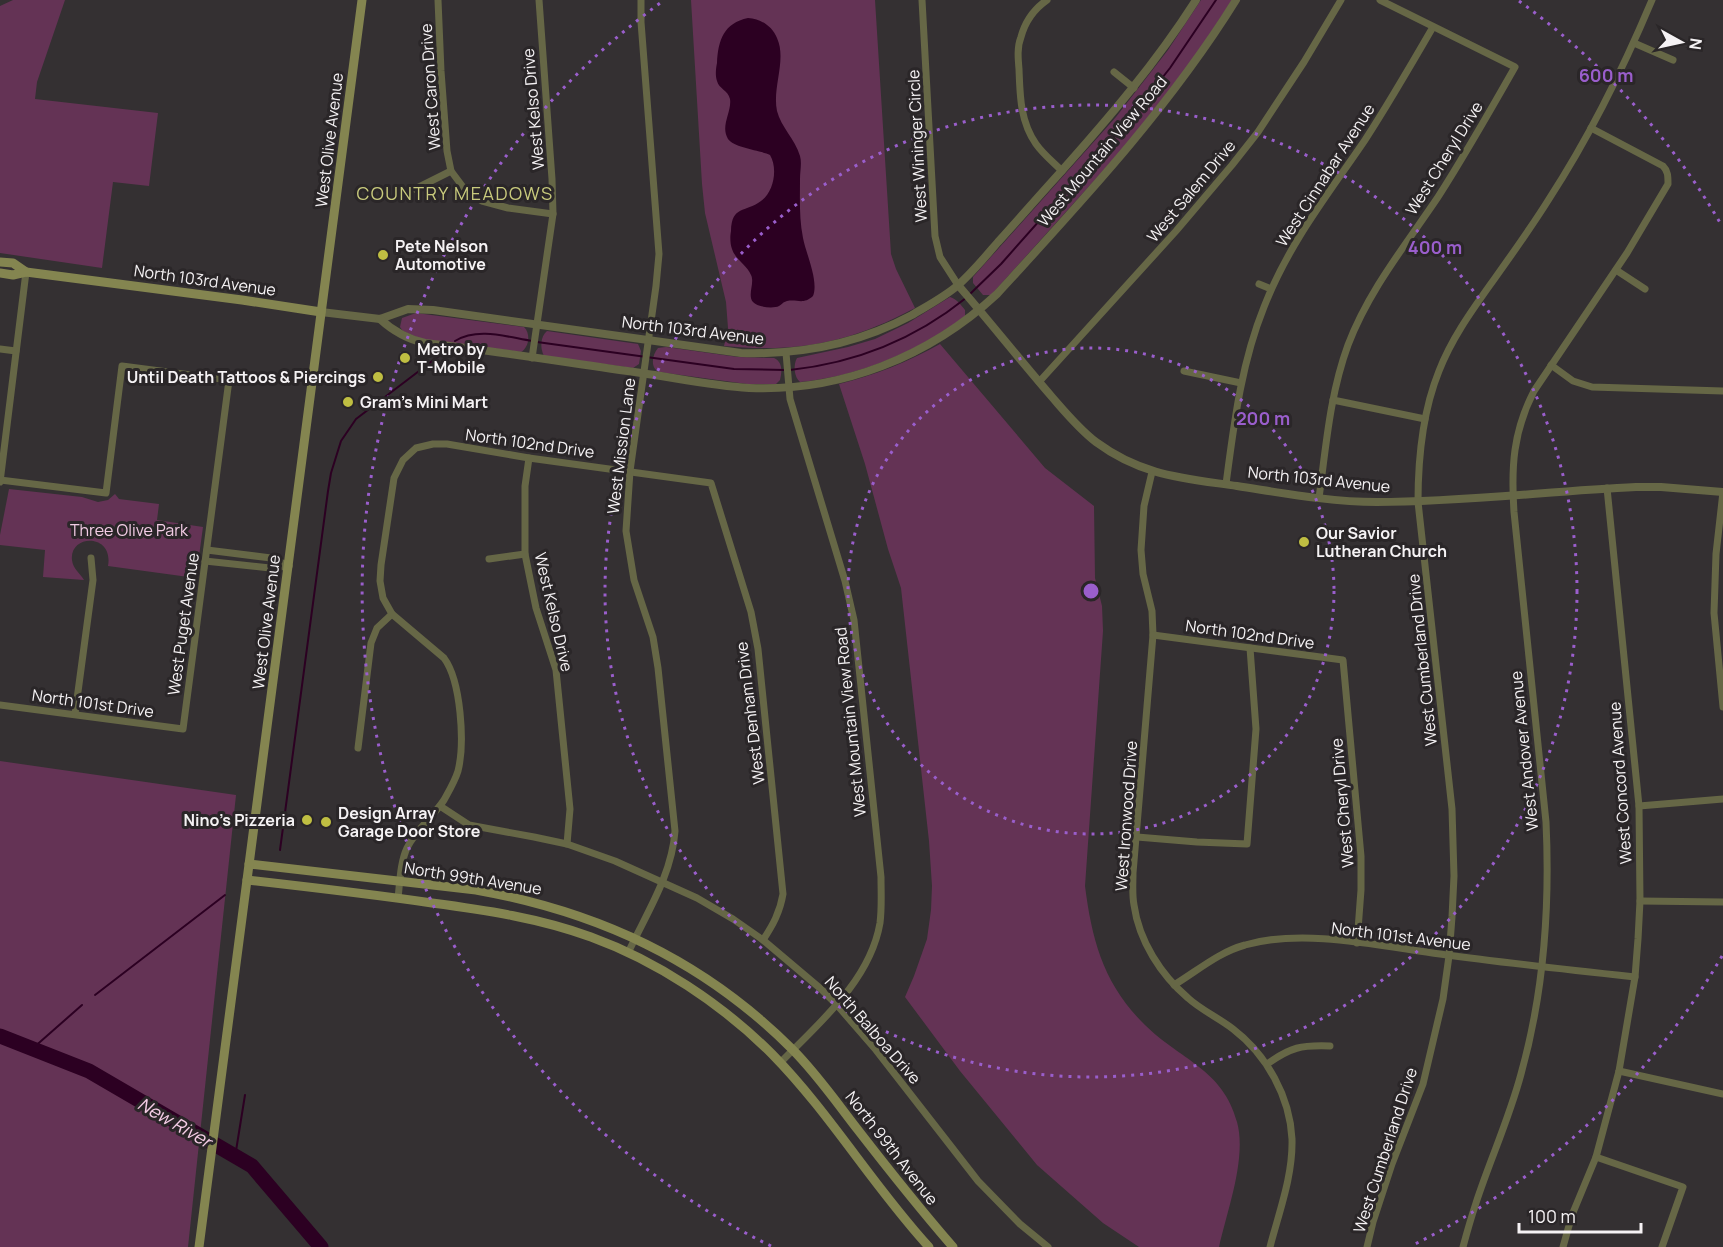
<svg xmlns="http://www.w3.org/2000/svg" width="1723" height="1247" font-family="Manrope,sans-serif">
  <style>
    .green { fill: #643355 }
    .water { fill: #2c0022 }
    .lines { fill: none; stroke-linecap: round; stroke-linejoin: round }
    .stream { stroke: #2c0022; stroke-width: 2 }
    .river { stroke: #2c0022; stroke-width: 15 }
    .minor { stroke: #666746; stroke-width: 7 }
    .tertiary { stroke: #666746; stroke-width: 8 }
    .secondary { stroke: #848550; stroke-width: 9 }
    .ring { fill: none; stroke: #9a5ecc; stroke-width: 3; stroke-dasharray: 3 6 }
    .poi-dot { fill: #bfbe42; stroke: #2a2628; stroke-width: 2 }
    .labels { text-anchor: middle; dominant-baseline: central; stroke-width: 6; stroke-linejoin: round; paint-order: stroke }
    .street-label { font-size: 16px; fill: #f5f2f4; stroke: #2a2628 }
    .poi-label { font-size: 16px; font-weight: bold; fill: #f5f2f4; stroke: #2a2628; text-anchor: start }
    .park-label { font-size: 16px; fill: #f3cce5; stroke: #2a2628 }
    .neighbourhood-label { font-size: 18px; letter-spacing: 1.5px; fill: #c9cb7d; stroke: #2a2628 }
    .water-label { font-size: 18px; font-style: italic; fill: #f5cde6; stroke: #2a2628 }
    .centre { fill: #9a5ecc; stroke: #2a2628; stroke-width: 3 }
    .ring-label { font-size: 18px; text-anchor: middle; font-weight: bold; fill: #9a5ecc; stroke: #2a2628; stroke-width: 6; stroke-linejoin: round; paint-order: stroke }
  </style>
  <rect width="100%" height="100%" fill="#343032"/>
  <!-- green -->
  <g class="green">
    <path d="M13,0H65L37,82L35,99L158,113L149,186L113,182L102,268L0,253V6Z"/>
    <path d="M691,0H875L891,254L896,269L915,308C849,343 799,353 724,346L728,328L726,302L705,213L702,184Z"/>
    <path d="M1201,0H1232L1194,58L1128,143L991,295H983L973,283V277L1116,117L1168,50Z"/>
    <path d="M950,297C957,299 961,305 965,310V316C958,322 949,327 942,332C899,359 851,377 800,382C794,377 793,365 797,358L848,347L875,339L908,323Z"/>
    <path d="M416,313L524,327C531,334 529,347 521,352L421,339L403,331L400,327L402,318Z"/>
    <path d="M547,331L638,344L641,351L639,364L633,368L544,356C540,348 540,337 547,331Z"/>
    <path d="M940,344L1045,468L1094,506L1095,578L1102,606L1103,631L1085,886C1092,941 1104,985 1145,1025C1179,1059 1223,1069 1237,1122C1247,1158 1227,1211 1219,1247H1139L1103,1223L1037,1165L960,1071L905,997L914,976L927,939L931,910L932,886L929,841L901,588L888,549L865,464L839,384C875,375 908,362 940,344Z"/>
    <path d="M666,347L738,357L774,358C783,362 782,372 780,380L776,384H747L659,372C650,368 652,355 658,348Z"/>
    <path d="M9,489L82,497L98,502L108,500L115,494L119,499L159,504L157,520L203,527L196,578L108,566C114,533 69,534 72,560C73,569 80,573 84,580L43,577L45,550L0,545V535Z"/>
    <path d="M0,761L236,795L188,1247H0Z"/>
  </g>
  <!-- water -->
  <path class="water" d="M748,18C761,19 772,26 777,38C787,60 772,87 777,111C781,127 795,139 800,156C802,163 800,171 800,179C800,199 799,218 803,238C806,254 819,281 813,296C803,305 798,299 787,301C781,303 784,303 779,306C773,309 757,307 753,302C747,295 755,283 751,275C747,265 735,259 732,249C730,244 730,236 731,231C732,205 745,213 761,201C774,192 778,168 770,155C760,150 734,148 728,139C720,126 732,112 730,99C728,90 719,89 717,81C715,75 716,68 717,63C718,40 724,23 748,18Z"/>
  <g class="lines">
    <!-- stream -->
    <g class="stream">
      <path d="M970,294L1001,264L1128,121L1170,68L1216,0"/>
      <path d="M455,341C478,327 507,337 532,341"/>
      <path d="M537,342L734,369L785,370"/>
      <path d="M790,370C855,363 915,339 966,298"/>
      <path d="M280,850L328,491L331,473L341,441L356,419L444,352"/>
      <path d="M95,995L225,895"/>
      <path d="M32,1049L82,1005"/>
      <path d="M235,1157L245,1095"/>
    </g>
    <!-- river -->
    <path class="river" d="M0,1036L89,1071L252,1166L321,1247"/>
    <!-- minor -->
    <g class="minor">
      <path d="M438,0L441,71L447,151L451,171L466,191L482,201L508,208L553,214"/>
      <path d="M922,0L935,236L940,257L958,285"/>
      <path d="M1047,0C1034,9 1025,22 1021,37C1017,47 1018,58 1019,69C1020,95 1020,121 1036,144C1043,154 1053,162 1062,171"/>
      <path d="M1634,43L1673,60"/>
      <path d="M1114,72L1134,88"/>
      <path d="M415,189L451,171"/>
      <path d="M1616,270L1645,289"/>
      <path d="M1259,284L1271,289"/>
      <path d="M0,349L16,351"/>
      <path d="M532,358L553,214L552,179L539,0"/>
      <path d="M1551,365L1573,381L1592,387L1723,391"/>
      <path d="M1184,371L1241,383"/>
      <path d="M1039,382L1176,231L1232,165L1258,132L1304,62L1341,0"/>
      <path d="M1333,400L1425,419"/>
      <path d="M529,458L525,486V554L536,608L556,670L570,809L567,844"/>
      <path d="M1152,472L1144,506L1141,550L1143,574L1152,611L1153,635L1133,873C1133,883 1132,895 1134,905C1139,941 1161,975 1188,998C1201,1010 1219,1018 1233,1029C1267,1055 1290,1097 1292,1139C1293,1176 1279,1212 1270,1247"/>
      <path d="M0,482L26,272"/>
      <path d="M1226,484C1234,424 1241,364 1264,307C1289,243 1327,196 1365,140C1389,103 1411,65 1433,27"/>
      <path d="M1723,492L1716,554L1714,613L1723,707"/>
      <path d="M1319,498C1326,446 1330,394 1348,345C1369,290 1405,246 1438,197C1465,155 1490,111 1515,67L1380,0"/>
      <path d="M207,550L271,558L289,566"/>
      <path d="M489,559L525,554"/>
      <path d="M205,561L270,568L289,566"/>
      <path d="M1153,635L1343,660L1361,856V890L1357,943"/>
      <path d="M0,705L183,729L229,380L122,366L106,493L0,480"/>
      <path d="M75,714L93,580L91,558"/>
      <path d="M358,748L371,643L377,628L392,614"/>
      <path d="M440,806L469,825L534,837L567,844L615,861L697,898L733,919L763,940L821,989L837,1005L876,1050L978,1181L1020,1224L1048,1247"/>
      <path d="M1639,806L1723,799"/>
      <path d="M1137,837L1197,842L1247,844L1256,729L1250,648"/>
      <path d="M398,898C400,882 400,863 407,848C416,829 433,817 444,800C449,791 455,781 458,771C465,743 461,681 444,658L392,614L383,598L380,581L381,565L394,478L403,460L416,448L433,444H447L529,458L711,483L751,612L758,649L783,894C780,912 773,925 763,940"/>
      <path d="M1640,901L1723,902"/>
      <path d="M628,953C646,914 672,875 675,831L658,668L653,637L634,580L626,531L630,471L656,286L659,254L641,22V0"/>
      <path d="M1174,985C1197,971 1219,952 1245,945C1303,928 1381,946 1440,954C1505,963 1570,970 1635,977"/>
      <path d="M780,1063C819,1023 870,981 880,923C882,907 881,892 881,877L854,620L845,581L790,399L786,353"/>
      <path d="M1267,1064C1291,1047 1301,1045 1330,1046"/>
      <path d="M1619,1071L1723,1094"/>
      <path d="M1596,1157L1683,1187L1662,1247"/>
      <path d="M1367,1247L1373,1222L1392,1164L1423,1084L1443,999L1449,956L1452,917L1454,876L1452,809L1418,502C1418,458 1422,413 1439,371C1451,340 1470,313 1490,285C1510,257 1531,228 1549,199C1590,136 1623,69 1652,0"/>
      <path d="M1463,1247C1467,1232 1471,1218 1476,1203C1490,1160 1509,1119 1521,1074C1544,992 1550,906 1546,822L1514,512C1511,467 1513,432 1534,391L1627,253L1668,184C1668,176 1668,171 1663,166L1591,128"/>
      <path d="M1563,1247L1572,1215L1596,1157L1619,1071L1635,977L1638,939L1640,901L1639,806L1607,488"/>
    </g>
    <!-- tertiary -->
    <g class="tertiary">
      <path d="M958,285C990,322 1020,360 1052,397C1066,413 1079,429 1096,442C1142,476 1183,478 1237,486C1283,493 1330,502 1377,502C1463,502 1550,491 1636,487H1661L1723,492"/>
      <path d="M321,312L380,319L408,309L433,310L741,353C802,355 858,344 912,315C927,306 944,297 957,286C972,273 985,257 998,242C1018,220 1038,197 1058,175C1108,119 1156,63 1196,0"/>
      <path d="M380,319C393,331 407,339 425,343C497,351 569,363 641,373C676,378 713,386 749,388C841,392 929,357 997,294C1082,201 1169,108 1236,0"/>
    </g>
    <!-- secondary -->
    <g class="secondary">
      <path d="M0,262L13,263L26,272"/>
      <path d="M0,273L13,275L26,272L242,300L321,312"/>
      <path d="M249,864L476,890C598,912 703,960 792,1049C817,1074 837,1103 858,1130C889,1170 920,1209 953,1247"/>
      <path d="M247,880C309,887 370,894 432,903C485,910 539,918 591,937C657,961 722,1004 772,1054C830,1113 873,1186 929,1247"/>
      <path d="M199,1247L362,0"/>
    </g>
  </g>
  <!-- distance rings -->
  <g class="ring">
    <circle cx="1091" cy="591" r="243"/>
    <circle cx="1091" cy="591" r="486"/>
    <path d="M1722 956A729 729 0 0 1 1411 1246M771 1246A729 729 0 0 1 663 1M1519 1A729 729 0 0 1 1722 226"/>
  </g>
  <!-- markers -->
  <g class="poi-dot">
    <circle cx="383" cy="255" r="6"/>
    <circle cx="405" cy="358" r="6"/>
    <circle cx="378" cy="377" r="6"/>
    <circle cx="348" cy="402" r="6"/>
    <circle cx="1304" cy="542" r="6"/>
    <circle cx="307" cy="820" r="6"/>
    <circle cx="326" cy="822" r="6"/>
  </g>
  <g class="labels">
    <!-- street labels -->
    <g class="street-label">
      <text transform="translate(430 87) rotate(-94)">West Caron Drive</text>
      <text transform="translate(533 109) rotate(-95)">West Kelso Drive</text>
      <text transform="translate(329 140) rotate(-83)">West Olive Avenue</text>
      <text transform="translate(917 146) rotate(-93)">West Wininger Circle</text>
      <text transform="translate(1102 151) rotate(-50)">West Mountain View Road</text>
      <text transform="translate(1444 158) rotate(-58)">West Cheryl Drive</text>
      <text transform="translate(1325 175) rotate(-57)">West Cinnabar Avenue</text>
      <text transform="translate(1191 191) rotate(-50)">West Salem Drive</text>
      <text transform="translate(205 280) rotate(8)">North 103rd Avenue</text>
      <text transform="translate(693 330) rotate(7)">North 103rd Avenue</text>
      <text transform="translate(530 443) rotate(8)">North 102nd Drive</text>
      <text transform="translate(621 446) rotate(-83)">West Mission Lane</text>
      <text transform="translate(1319 479) rotate(6)">North 103rd Avenue</text>
      <text transform="translate(554 612) rotate(77)">West Kelso Drive</text>
      <text transform="translate(266 622) rotate(-83)">West Olive Avenue</text>
      <text transform="translate(183 624) rotate(-82)">West Puget Avenue</text>
      <text transform="translate(1250 634) rotate(8)">North 102nd Drive</text>
      <text transform="translate(1422 660) rotate(-96)">West Cumberland Drive</text>
      <text transform="translate(93 703) rotate(8)">North 101st Drive</text>
      <text transform="translate(750 713) rotate(-97)">West Denham Drive</text>
      <text transform="translate(850 722) rotate(-96)">West Mountain View Road</text>
      <text transform="translate(1524 751) rotate(-96)">West Andover Avenue</text>
      <text transform="translate(1620 783) rotate(-94)">West Concord Avenue</text>
      <text transform="translate(1342 803) rotate(-95)">West Cheryl Drive</text>
      <text transform="translate(1126 816) rotate(-86)">West Ironwood Drive</text>
      <text transform="translate(473 878) rotate(9)">North 99th Avenue</text>
      <text transform="translate(1401 936) rotate(7)">North 101st Avenue</text>
      <text transform="translate(873 1030) rotate(49)">North Balboa Drive</text>
      <text transform="translate(892 1148) rotate(52)">North 99th Avenue</text>
      <text transform="translate(1385 1150) rotate(-72)">West Cumberland Drive</text>
    </g>
    <!-- poi labels -->
    <g class="poi-label">
      <text x="395" y="246">Pete Nelson<tspan x="395" dy="18">Automotive</tspan></text>
      <text x="417" y="349">Metro by<tspan x="417" dy="18">T-Mobile</tspan></text>
      <text x="366" y="377" text-anchor="end">Until Death Tattoos &amp; Piercings</text>
      <text x="360" y="402">Gram's Mini Mart</text>
      <text x="1316" y="533">Our Savior<tspan x="1316" dy="18">Lutheran Church</tspan></text>
      <text x="338" y="813">Design Array<tspan x="338" dy="18">Garage Door Store</tspan></text>
      <text x="295" y="820" text-anchor="end">Nino's Pizzeria</text>
    </g>
    <!-- park labels -->
    <g class="park-label">
      <text x="129" y="530">Three Olive Park</text>
    </g>
    <!-- neighbourhood labels -->
    <g class="neighbourhood-label">
      <text x="455" y="193">COUNTRY MEADOWS</text>
    </g>
    <!-- water labels -->
    <g class="water-label">
      <text transform="translate(175 1122) rotate(30)">New River</text>
    </g>
  </g>
  <circle cx="1091" cy="591" r="9" class="centre"/>
  <g class="ring-label">
    <text x="1606" y="82">600 m</text>
    <text x="1435" y="254">400 m</text>
    <text x="1263" y="425">200 m</text>
  </g>
  <!-- north arrow -->
  <g transform="translate(1681 42) rotate(98)" stroke="#2a2628" stroke-width="4.5" paint-order="stroke">
  <path d="M0-4.5L10 22L0 15L-10 22Z" fill="#f5f2f4"/>
  <text y="-9" font-size="16" font-weight="bold" text-anchor="middle" fill="#f5f2f4">N</text>
  </g>
  <!-- scale -->
  <path d="M1519 1223v9h122v-9" fill="none" stroke="#f5f2f4" stroke-width="3"/>
  <text x="1528" y="1223" font-size="18" fill="#f5f2f4" stroke="#2a2628" stroke-width="4.5" paint-order="stroke">100 m</text>
</svg>
